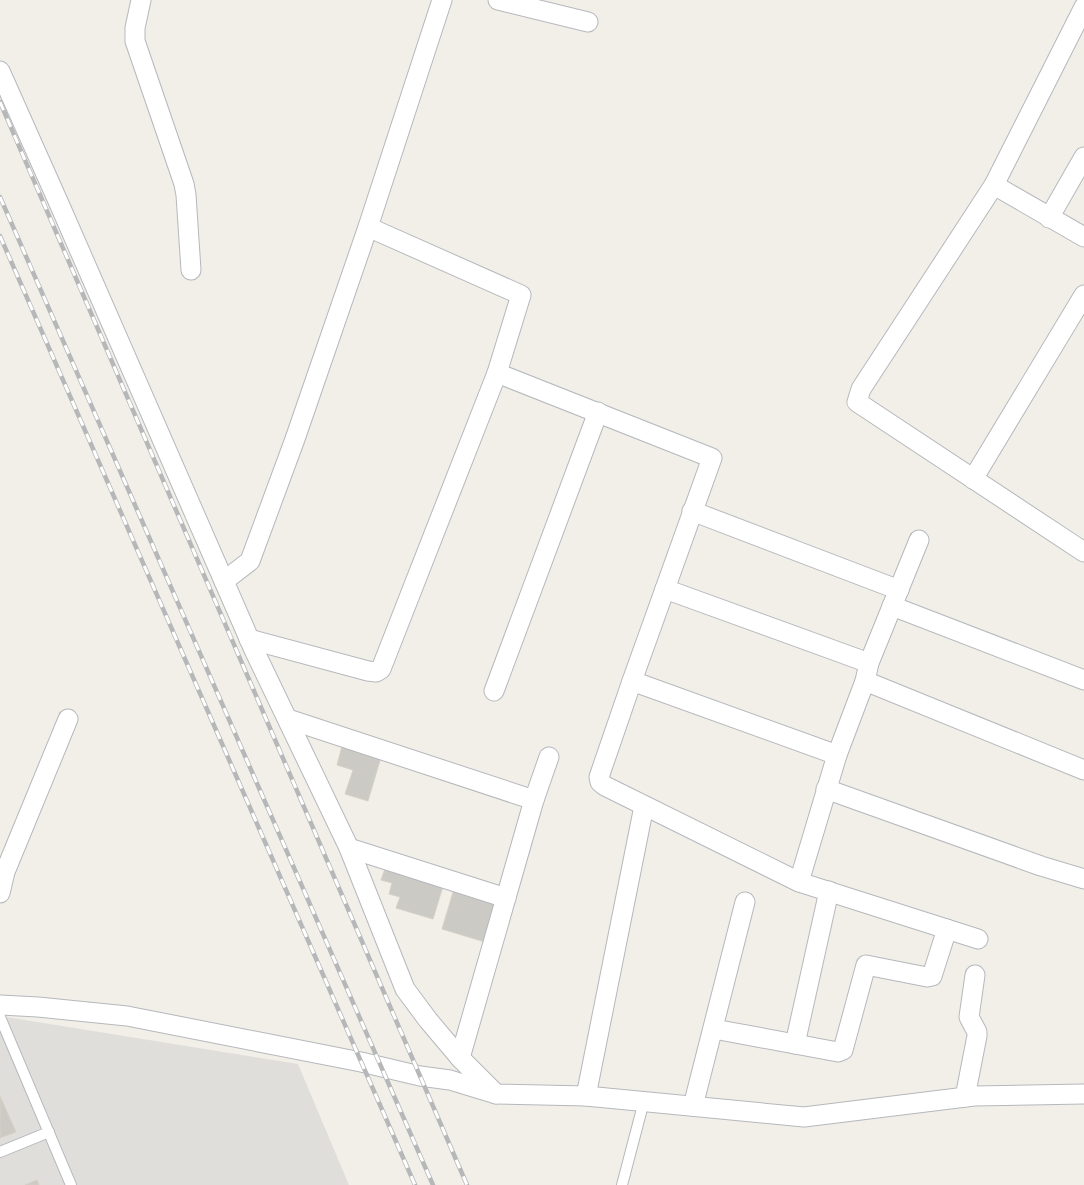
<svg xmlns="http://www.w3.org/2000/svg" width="1084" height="1185" font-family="'Sofia Sans Condensed',sans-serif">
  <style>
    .industrial { fill: #e0deda }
    .building { fill: #cccac5; stroke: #d6d1c6 }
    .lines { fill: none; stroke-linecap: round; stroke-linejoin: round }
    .service-casing { stroke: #b5b8bc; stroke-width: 12 }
    .minor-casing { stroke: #b5b8bc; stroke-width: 21 }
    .service { stroke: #fff; stroke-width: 10 }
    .minor { stroke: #fff; stroke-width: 19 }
    .rail-casing { stroke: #b6b7b8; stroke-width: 4.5 }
    .rail { stroke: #fff; stroke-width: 3; stroke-dasharray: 9; stroke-linecap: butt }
  </style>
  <rect width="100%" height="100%" fill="#f1efe8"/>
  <!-- industrial -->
  <path class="industrial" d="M0,1016L298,1064L349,1185H0Z"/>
  <!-- building -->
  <g class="building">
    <path d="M342,746L381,757L368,801L345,794L353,770L337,765Z"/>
    <path d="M386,866L444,883L433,919L396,908L400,897L389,894L392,883L381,880Z"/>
    <path d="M454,889L497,903L485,942L442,929Z"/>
    <path d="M0,1096L16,1132L0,1138Z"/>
    <path d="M37,1180L39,1185H25Z"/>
  </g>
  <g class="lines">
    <!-- service casing -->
    <g class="service-casing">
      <g id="service">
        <path d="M0,1017L71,1185"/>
        <path d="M0,1152L49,1132"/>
        <path d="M622,1185L644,1101"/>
      </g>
    </g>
    <!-- minor casing -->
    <g class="minor-casing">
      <g id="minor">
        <path d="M141,0L135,28V41L184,184L186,195L191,270"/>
        <path d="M442,0L368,227L521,295L497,373L712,458L632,681L599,777L600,782L605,786L799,882L978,939"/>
        <path d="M498,0L588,22"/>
        <path d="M1084,7L994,185L861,389L857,402L1084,552"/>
        <path d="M0,71L61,208L254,650L349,848L405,989L428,1020L460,1058L496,1094"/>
        <path d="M994,185L1084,237"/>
        <path d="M1049,218L1084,157"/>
        <path d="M973,479L1084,295"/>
        <path d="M692,511L899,590"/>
        <path d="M224,581L250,561L295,439L368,227"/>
        <path d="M665,589L869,663"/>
        <path d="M892,606L1084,680"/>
        <path d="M249,639L368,671L376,672L381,669L497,373"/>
        <path d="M632,681L837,755"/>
        <path d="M865,681L1084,770"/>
        <path d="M494,691L598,412"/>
        <path d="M288,719L534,800"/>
        <path d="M826,789L1041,866L1084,879"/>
        <path d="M349,848L506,898"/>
        <path d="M799,882L837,755L865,681L869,663L919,540"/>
        <path d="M0,893L5,872L68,719"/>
        <path d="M0,1005L38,1007L127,1016L361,1062L420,1076L450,1080L496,1094L586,1096L804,1117L974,1096L1084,1094"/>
        <path d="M714,1029L838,1052L843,1050L866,965L927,977L932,976L947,929"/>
        <path d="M795,1044L829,891"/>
        <path d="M460,1058L534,800L549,757"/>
        <path d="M586,1096L644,806"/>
        <path d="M965,1097L977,1036V1032L969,1017L975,975"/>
        <path d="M693,1106L745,902"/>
      </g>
    </g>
    <!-- service -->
    <use href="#service" class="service"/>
    <!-- minor -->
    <use href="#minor" class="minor"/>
    <!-- rail casing -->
    <g class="rail-casing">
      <g id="rail">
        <path d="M0,102L467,1185"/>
        <path d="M0,197L433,1185"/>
        <path d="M0,236L415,1185"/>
      </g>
    </g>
    <!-- rail -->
    <use href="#rail" class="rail"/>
  </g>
</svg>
